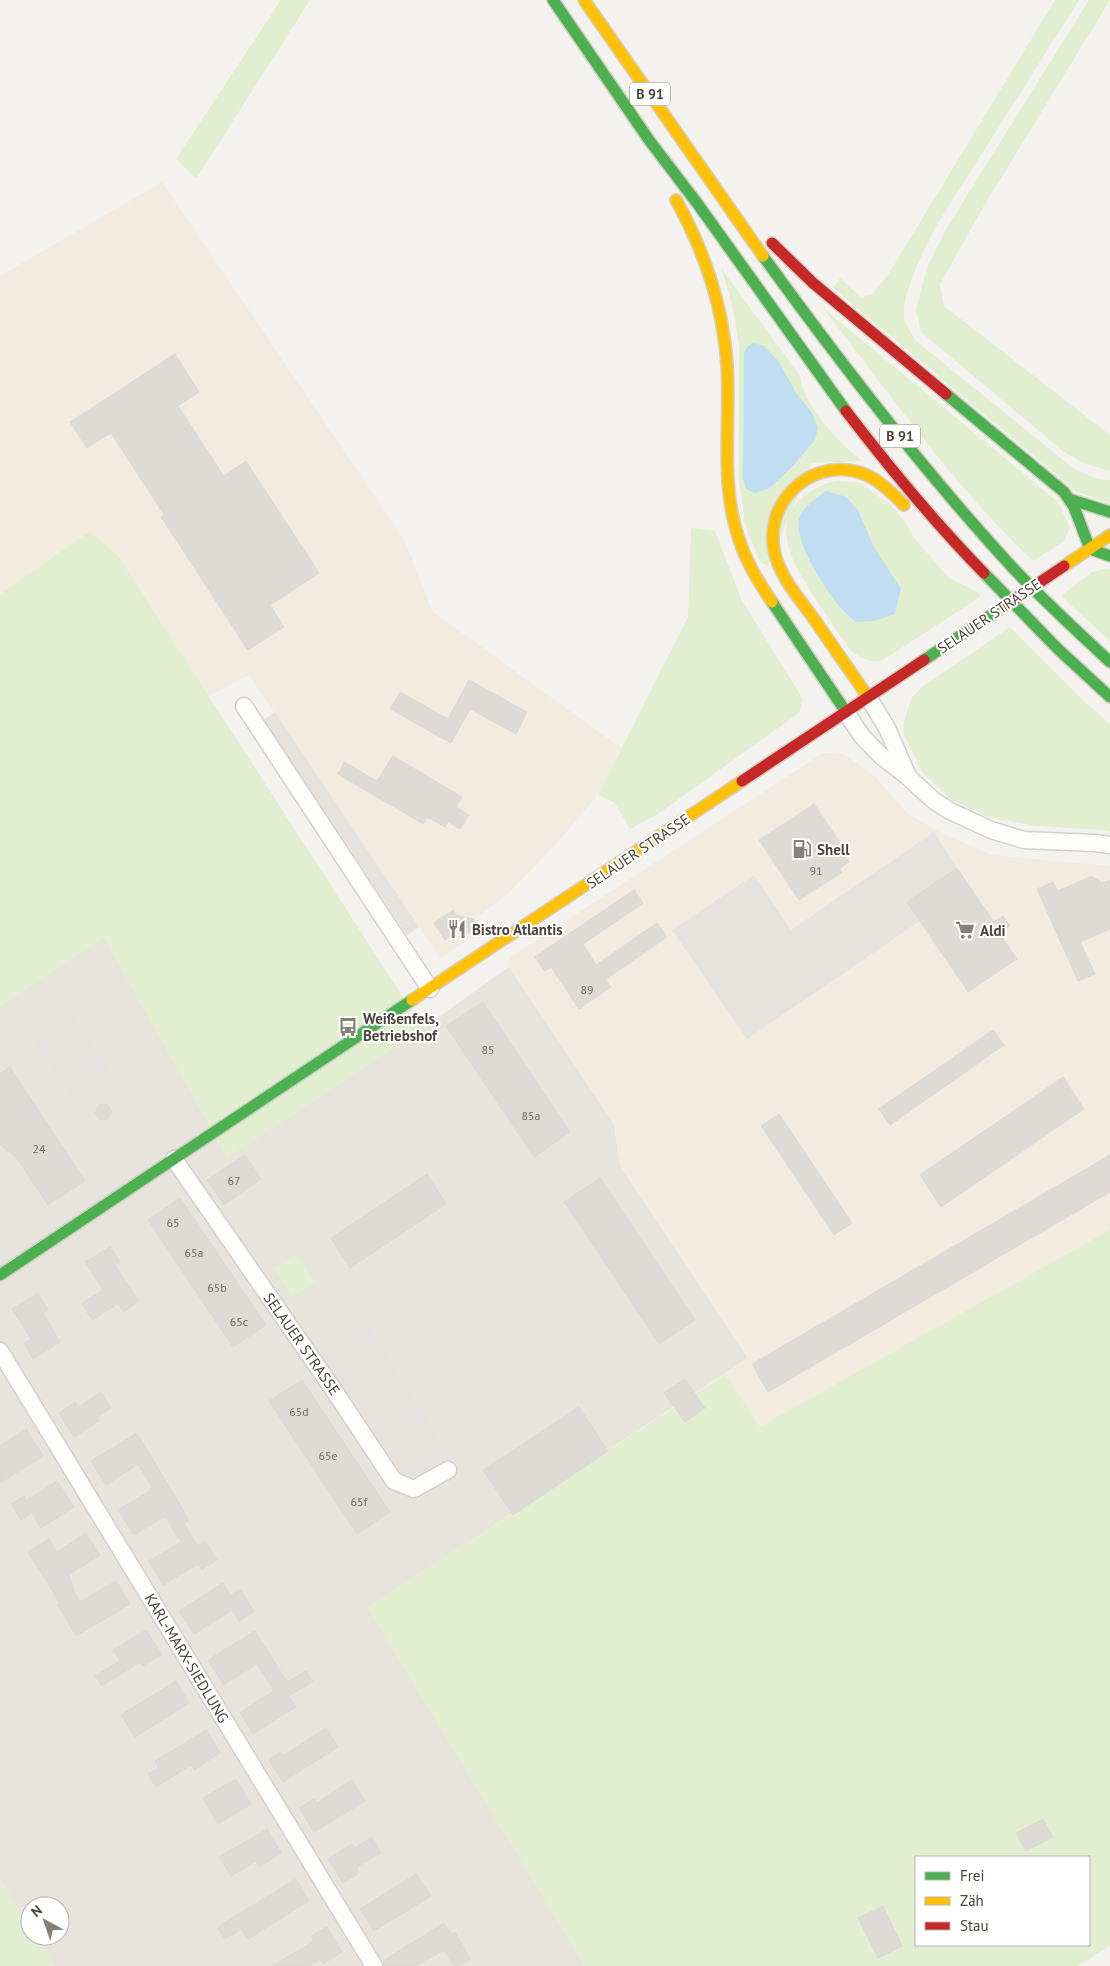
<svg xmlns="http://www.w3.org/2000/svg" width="1110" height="1966" font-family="'PT Sans',sans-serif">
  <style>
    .residential { fill: #e7e4dc }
    .commercial { fill: #f3ebdf }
    .green { fill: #e1eecf; fill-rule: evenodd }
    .parking { fill: #e6e3df }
    .water { fill: #c0ddf1 }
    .building { fill: #dedbd6; stroke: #dcd9d4 }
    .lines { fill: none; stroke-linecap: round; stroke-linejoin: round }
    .street-casing { stroke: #d2d0cb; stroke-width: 19 }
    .fast-casing { stroke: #d3cfc5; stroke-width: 14 }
    .slow-casing { stroke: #d3cfc5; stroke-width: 14 }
    .jam-casing { stroke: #d3cfc5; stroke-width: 14 }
    .street { stroke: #fdfdfc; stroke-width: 16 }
    .fast { stroke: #4caf50; stroke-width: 11 }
    .slow { stroke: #ffc107; stroke-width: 11 }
    .jam { stroke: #c62828; stroke-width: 11 }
    .jam-bridge-casing { stroke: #d3cfc5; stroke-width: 14; stroke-linecap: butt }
    .jam-bridge { stroke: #c62828; stroke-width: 11 }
    .labels { text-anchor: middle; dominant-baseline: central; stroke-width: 4; stroke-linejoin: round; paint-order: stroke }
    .number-label { font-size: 12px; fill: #706a61 }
    .shield { fill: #fff; stroke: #817c74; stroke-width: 1 }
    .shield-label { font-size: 14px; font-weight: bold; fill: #4b4439 }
    .street-label { font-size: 15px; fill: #4b4439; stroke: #fff }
    .poi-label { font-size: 15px; font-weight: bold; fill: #4b4439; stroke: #fff; text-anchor: start }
  </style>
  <rect width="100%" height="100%" fill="#f4f2ee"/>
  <!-- residential -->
  <path class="residential" d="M104,937L227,1157L423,1028L509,967L614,1124L620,1166L748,1358L368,1608L585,1966H54L35,1936H60V1906H30V1928L0,1880V1006Z"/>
  <!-- commercial -->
  <g class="commercial">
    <path d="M162,182L405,541L432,611L621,748L598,795L557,843L509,893L475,919L479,933L440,958L249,675L209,696L119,557L90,531L0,594V276Z"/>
    <path d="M823,753L844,754L876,777L907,813L941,833L992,855L1110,866V1232L760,1427L725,1374L748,1357L620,1166L614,1124L509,967V958Z"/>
  </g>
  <!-- green -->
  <g class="green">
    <path d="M281,0H310L196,179L176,159Z"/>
    <path d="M1055,0H1079L938,223C927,245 897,299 905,322C908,328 912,334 915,340L1074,469L1098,479L1110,480V504L1076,491L833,288L840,278L861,297L872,294L888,275Z"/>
    <path d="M1089,0H1110L985,204L940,284L944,306L1110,435V471L1083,463L1064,452L921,332L916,310L927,268L948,226Z"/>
    <path d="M721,268L800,376C803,406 840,443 862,461L812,463L768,566L760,562L745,524L739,480V344L731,300ZM744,353L796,394L812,413L815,440L793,466L770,488L743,479Z"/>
    <path d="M822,307L1058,502L1070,528L1064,541L1033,561C953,486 890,393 822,307Z"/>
    <path d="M840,481L861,483L891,506L903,519L915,539L949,578L979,593L980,597L883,660C870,664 861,658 850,650C839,634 828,618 818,602C798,572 765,525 805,496C818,486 823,483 840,481ZM858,510L874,547L856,622C830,597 810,568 800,533Z"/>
    <path d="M691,528L715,531L742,601L803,699L799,713L658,814L630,829L615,803L598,795L688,617Z"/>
    <path d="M90,531L119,557L423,1028L227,1157L104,937L0,1006V594Z"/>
    <path d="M1104,569L1110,570V641L1061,596L1092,572Z"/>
    <path d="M1010,627L1087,704L1110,724V832L1103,830L1036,826L988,817L952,800L923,773L903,733L904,721L912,697L926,684Z"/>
    <path d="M1110,1230V1946L1077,1966H585L368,1608L725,1374L760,1427ZM916,1857H1089V1945H916Z"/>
    <path d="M297,1253L316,1283L292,1298L274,1268Z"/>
    <path d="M0,1880L30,1928V1936H35L54,1966H0Z"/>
  </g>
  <!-- parking -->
  <g class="parking">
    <path d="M275,712L419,927L407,935L263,720Z"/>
    <path d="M934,832L957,868L907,902L920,921L747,1039L672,930L754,875L791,930Z"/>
    <path d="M69,1009L109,1070L71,1096L30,1034Z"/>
    <path d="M368,1327L452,1460L412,1485L396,1477L320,1357Z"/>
  </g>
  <!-- water -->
  <g class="water">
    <path d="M754,343L764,346L779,362L796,393L812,413L818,427L815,440L793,466L770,488L755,493L746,489L743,479L744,353L748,346Z"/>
    <path d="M826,491L846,497L858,510L874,547L901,589L895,614L874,621L856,622C850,617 844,612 839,606C826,591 793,539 799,519C803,507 817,498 826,491Z"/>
  </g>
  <!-- building -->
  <g class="building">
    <path d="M175,354L199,392L178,406L224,476L246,461L319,573L270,605L284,627L248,650L161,517L164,515L111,433L87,448L70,422Z"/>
    <path d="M469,680L527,712L516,734L470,709L451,743L390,709L400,692L448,719Z"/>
    <path d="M393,756L462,797L456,807L469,815L460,829L448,822L445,827L427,817L423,824L338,774L344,762L377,781Z"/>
    <path d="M814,804L841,844L838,846L849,862L840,868L842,872L799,900L759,840Z"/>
    <path d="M957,868L994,922L1003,916L1010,926L999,933L1017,959L968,992L907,902Z"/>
    <path d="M1092,876L1102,883L1110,880V929L1080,942L1095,974L1078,981L1037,889L1053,882L1058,891Z"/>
    <path d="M634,890L643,903L583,944L596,965L657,923L667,937L606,979L611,987L579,1009L551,967L545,971L535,957Z"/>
    <path d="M453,910L456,915L474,919L472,933L459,930L445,940L434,923Z"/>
    <path d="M483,1002L570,1132L534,1157L446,1026Z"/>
    <path d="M993,1030L1004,1045L890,1125L879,1109Z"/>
    <path d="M10,1067L85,1181L48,1205L17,1158L0,1145V1074Z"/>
    <path d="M1063,1077L1084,1109L941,1207L920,1175Z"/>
    <path d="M107,1104L112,1111L108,1119L100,1120L95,1113L99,1105Z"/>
    <path d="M779,1114L852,1223L834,1235L761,1126Z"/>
    <path d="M245,1155L261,1179L224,1205L207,1180Z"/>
    <path d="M1110,1155V1192L768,1392L752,1364Z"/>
    <path d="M427,1174L446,1204L350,1268L331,1238Z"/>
    <path d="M600,1178L695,1320L659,1344L564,1202Z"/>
    <path d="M180,1198L266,1325L233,1347L148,1220Z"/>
    <path d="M110,1247L120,1262L115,1265L139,1301L124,1312L118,1304L92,1320L82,1303L103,1290L85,1262Z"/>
    <path d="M38,1293L48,1310L43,1313L60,1342L33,1359L24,1343L31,1339L12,1309Z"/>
    <path d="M685,1379L705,1408L685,1422L664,1393Z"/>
    <path d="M302,1380L390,1512L357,1534L269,1401Z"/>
    <path d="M101,1392L111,1408L97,1417L99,1421L74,1437L59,1413L75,1402L78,1407Z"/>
    <path d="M579,1407L608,1451L513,1515L483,1470Z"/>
    <path d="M26,1429L43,1456L0,1483V1446Z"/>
    <path d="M137,1433L189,1520L184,1523L198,1546L205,1541L217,1560L202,1569L198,1564L163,1585L149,1561L181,1542L165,1516L134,1535L118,1510L151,1490L150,1488L152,1487L138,1464L106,1485L91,1461Z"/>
    <path d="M57,1481L74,1507L41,1528L32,1513L21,1520L11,1504L24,1496L26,1501Z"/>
    <path d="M86,1533L100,1555L69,1575L73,1589L80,1602L116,1581L130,1604L76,1636L58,1605L60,1603L28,1552L49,1539L57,1552Z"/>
    <path d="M223,1583L231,1595L240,1589L254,1612L239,1621L232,1610L194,1634L179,1611Z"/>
    <path d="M146,1630L162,1655L142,1666L140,1662L102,1686L95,1676L120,1661L113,1650Z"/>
    <path d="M255,1631L287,1682L306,1671L313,1681L289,1696L296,1707L253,1734L240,1712L274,1691L257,1664L224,1685L208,1660Z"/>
    <path d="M176,1681L189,1703L135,1737L121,1715Z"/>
    <path d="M326,1728L338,1747L283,1782L269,1760L280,1752L283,1756Z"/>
    <path d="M206,1730L220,1753L194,1770L191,1765L156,1787L148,1774L159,1768L155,1761Z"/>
    <path d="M236,1779L251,1804L218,1824L203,1798Z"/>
    <path d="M352,1780L365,1801L314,1832L299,1808L314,1799L317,1803Z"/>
    <path d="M1043,1819L1053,1837L1026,1851L1016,1833Z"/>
    <path d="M267,1829L281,1853L259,1867L256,1861L231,1876L219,1857Z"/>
    <path d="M372,1837L381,1853L356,1867L359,1873L343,1883L328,1859L352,1844L354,1848Z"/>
    <path d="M416,1874L431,1896L374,1931L360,1909Z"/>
    <path d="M296,1879L309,1901L248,1939L241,1929L225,1939L217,1927Z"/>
    <path d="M883,1906L902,1946L878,1958L858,1918Z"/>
    <path d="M444,1923L451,1934L455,1932L470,1959L458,1966H454L444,1950L417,1966H384L383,1961Z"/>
    <path d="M327,1927L342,1952L323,1964L320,1959L309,1966H272L314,1941L311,1936Z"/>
  </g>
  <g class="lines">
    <!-- street casing -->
    <g class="street-casing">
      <g id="street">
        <path d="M868,697L887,728L907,774"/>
        <path d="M244,706L430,989"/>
        <path d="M846,712L861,735L880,755L907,776L933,800L950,811L991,830L1024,840L1094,843L1110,845"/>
        <path d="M174,1159L333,1389L394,1481L414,1489L448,1470"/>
        <path d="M0,1351L374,1966"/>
      </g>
    </g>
    <!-- fast casing -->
    <g class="fast-casing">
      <g id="fast">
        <path d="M553,0L649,140L697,203L846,411"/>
        <path d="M763,256C841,364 922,469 1012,567C1043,600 1077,631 1110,662"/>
        <path d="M946,394L1064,492L1074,507L1090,549L1110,556"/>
        <path d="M1072,500L1110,512"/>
        <path d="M984,573L1058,649L1110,697"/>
        <path d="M772,602L846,712"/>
        <path d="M924,660L1006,605"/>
        <path d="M0,1275L412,1000"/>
      </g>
    </g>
    <!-- slow casing -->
    <g class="slow-casing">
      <g id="slow">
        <path d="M584,0L763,256"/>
        <path d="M676,200C705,252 723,306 727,365C731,424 719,485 740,542C747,564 759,583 772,602"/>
        <path d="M1064,566L1110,535"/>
        <path d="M868,697C850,671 832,645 814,619C799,598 779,576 774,550C765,503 808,461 854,471C875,475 890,491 904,505"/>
        <path d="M412,1000L742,781"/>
      </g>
    </g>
    <!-- jam casing -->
    <g class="jam-casing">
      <g id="jam">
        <path d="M772,243L813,283L946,394"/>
        <path d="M846,411C889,467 934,522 984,573"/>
        <path d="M742,781L924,660"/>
      </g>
    </g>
    <!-- street -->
    <use href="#street" class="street"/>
    <!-- fast -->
    <use href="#fast" class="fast"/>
    <!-- slow -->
    <use href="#slow" class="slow"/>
    <!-- jam -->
    <use href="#jam" class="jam"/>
    <!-- jam-bridge casing -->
    <g class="jam-bridge-casing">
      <path id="jam-bridge" d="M1006,605L1064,566"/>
    </g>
    <!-- jam-bridge -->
    <use href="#jam-bridge" class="jam-bridge"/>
  </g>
  <!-- icons -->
  <defs>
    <g id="fuel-bare" transform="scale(1.5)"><path d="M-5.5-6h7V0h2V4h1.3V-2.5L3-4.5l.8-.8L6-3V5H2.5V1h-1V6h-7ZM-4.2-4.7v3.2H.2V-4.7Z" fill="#868178" stroke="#fff" stroke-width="2.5" paint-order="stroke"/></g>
    <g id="restaurant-bare" transform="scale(1.5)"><path d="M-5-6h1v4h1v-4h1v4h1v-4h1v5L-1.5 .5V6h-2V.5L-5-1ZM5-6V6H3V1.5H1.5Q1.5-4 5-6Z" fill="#868178" stroke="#fff" stroke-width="2.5" paint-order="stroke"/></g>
    <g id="supermarket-bare" transform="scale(1.5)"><path d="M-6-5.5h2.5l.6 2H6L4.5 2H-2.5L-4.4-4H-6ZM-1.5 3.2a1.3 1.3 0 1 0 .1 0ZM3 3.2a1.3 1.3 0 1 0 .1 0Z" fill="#868178" stroke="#fff" stroke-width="2.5" paint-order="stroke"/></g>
    <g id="bus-bare" transform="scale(1.5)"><path d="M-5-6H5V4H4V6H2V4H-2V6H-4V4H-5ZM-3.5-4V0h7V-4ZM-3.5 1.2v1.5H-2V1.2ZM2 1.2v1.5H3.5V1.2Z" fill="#868178" stroke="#fff" stroke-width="2.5" paint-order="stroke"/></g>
  </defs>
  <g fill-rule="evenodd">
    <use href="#fuel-bare" x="802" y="849"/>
    <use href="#restaurant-bare" x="457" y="929"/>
    <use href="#supermarket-bare" x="965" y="930"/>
    <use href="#bus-bare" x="348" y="1027"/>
  </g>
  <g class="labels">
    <!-- number labels -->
    <g class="number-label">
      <text x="816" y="870">91</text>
      <text x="587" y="989">89</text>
      <text x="488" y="1049">85</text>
      <text x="531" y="1115">85a</text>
      <text x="39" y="1148">24</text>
      <text x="234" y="1180">67</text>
      <text x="173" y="1222">65</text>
      <text x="194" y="1252">65a</text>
      <text x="217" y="1287">65b</text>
      <text x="239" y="1321">65c</text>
      <text x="299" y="1411">65d</text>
      <text x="328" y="1455">65e</text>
      <text x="359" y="1501">65f</text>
    </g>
    <!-- shield labels -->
    <g class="shield">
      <rect x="630" y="82.5" width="40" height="23" rx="4"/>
      <rect x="880" y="424.5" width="40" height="23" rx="4"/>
    </g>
    <g class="shield-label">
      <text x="650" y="94">B 91</text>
      <text x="900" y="436">B 91</text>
    </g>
    <!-- street labels -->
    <g class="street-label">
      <text transform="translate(989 616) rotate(-34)">SELAUER STRASSE</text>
      <text transform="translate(638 851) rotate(-34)">SELAUER STRASSE</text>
      <text transform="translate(302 1344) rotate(55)">SELAUER STRASSE</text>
      <text transform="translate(187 1658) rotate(59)">KARL-MARX-SIEDLUNG</text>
    </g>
    <!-- poi labels -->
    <g class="poi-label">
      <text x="817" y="849">Shell</text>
      <text x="472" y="929">Bistro Atlantis</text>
      <text x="980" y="930">Aldi</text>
      <text x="363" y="1018">Weißenfels,<tspan x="363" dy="17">Betriebshof</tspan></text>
    </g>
  </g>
  <!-- legend -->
  <rect x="915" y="1856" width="175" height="90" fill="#ffffff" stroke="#b7b4b0"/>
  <rect x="925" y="1872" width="25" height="8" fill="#4caf50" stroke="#b7b4b0"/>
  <text x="960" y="1881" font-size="15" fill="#4b4439">Frei</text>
  <rect x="925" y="1897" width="25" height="8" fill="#ffc107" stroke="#b7b4b0"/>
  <text x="960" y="1906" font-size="15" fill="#4b4439">Zäh</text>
  <rect x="925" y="1922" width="25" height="8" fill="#c62828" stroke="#b7b4b0"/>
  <text x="960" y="1931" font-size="15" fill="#4b4439">Stau</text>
  <!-- north arrow -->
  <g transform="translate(45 1921) rotate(320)"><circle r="24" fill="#ffffff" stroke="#b7b4b0"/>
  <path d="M0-4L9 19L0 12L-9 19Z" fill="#868178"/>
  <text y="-8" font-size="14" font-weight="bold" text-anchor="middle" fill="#4b4439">N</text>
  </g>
</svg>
